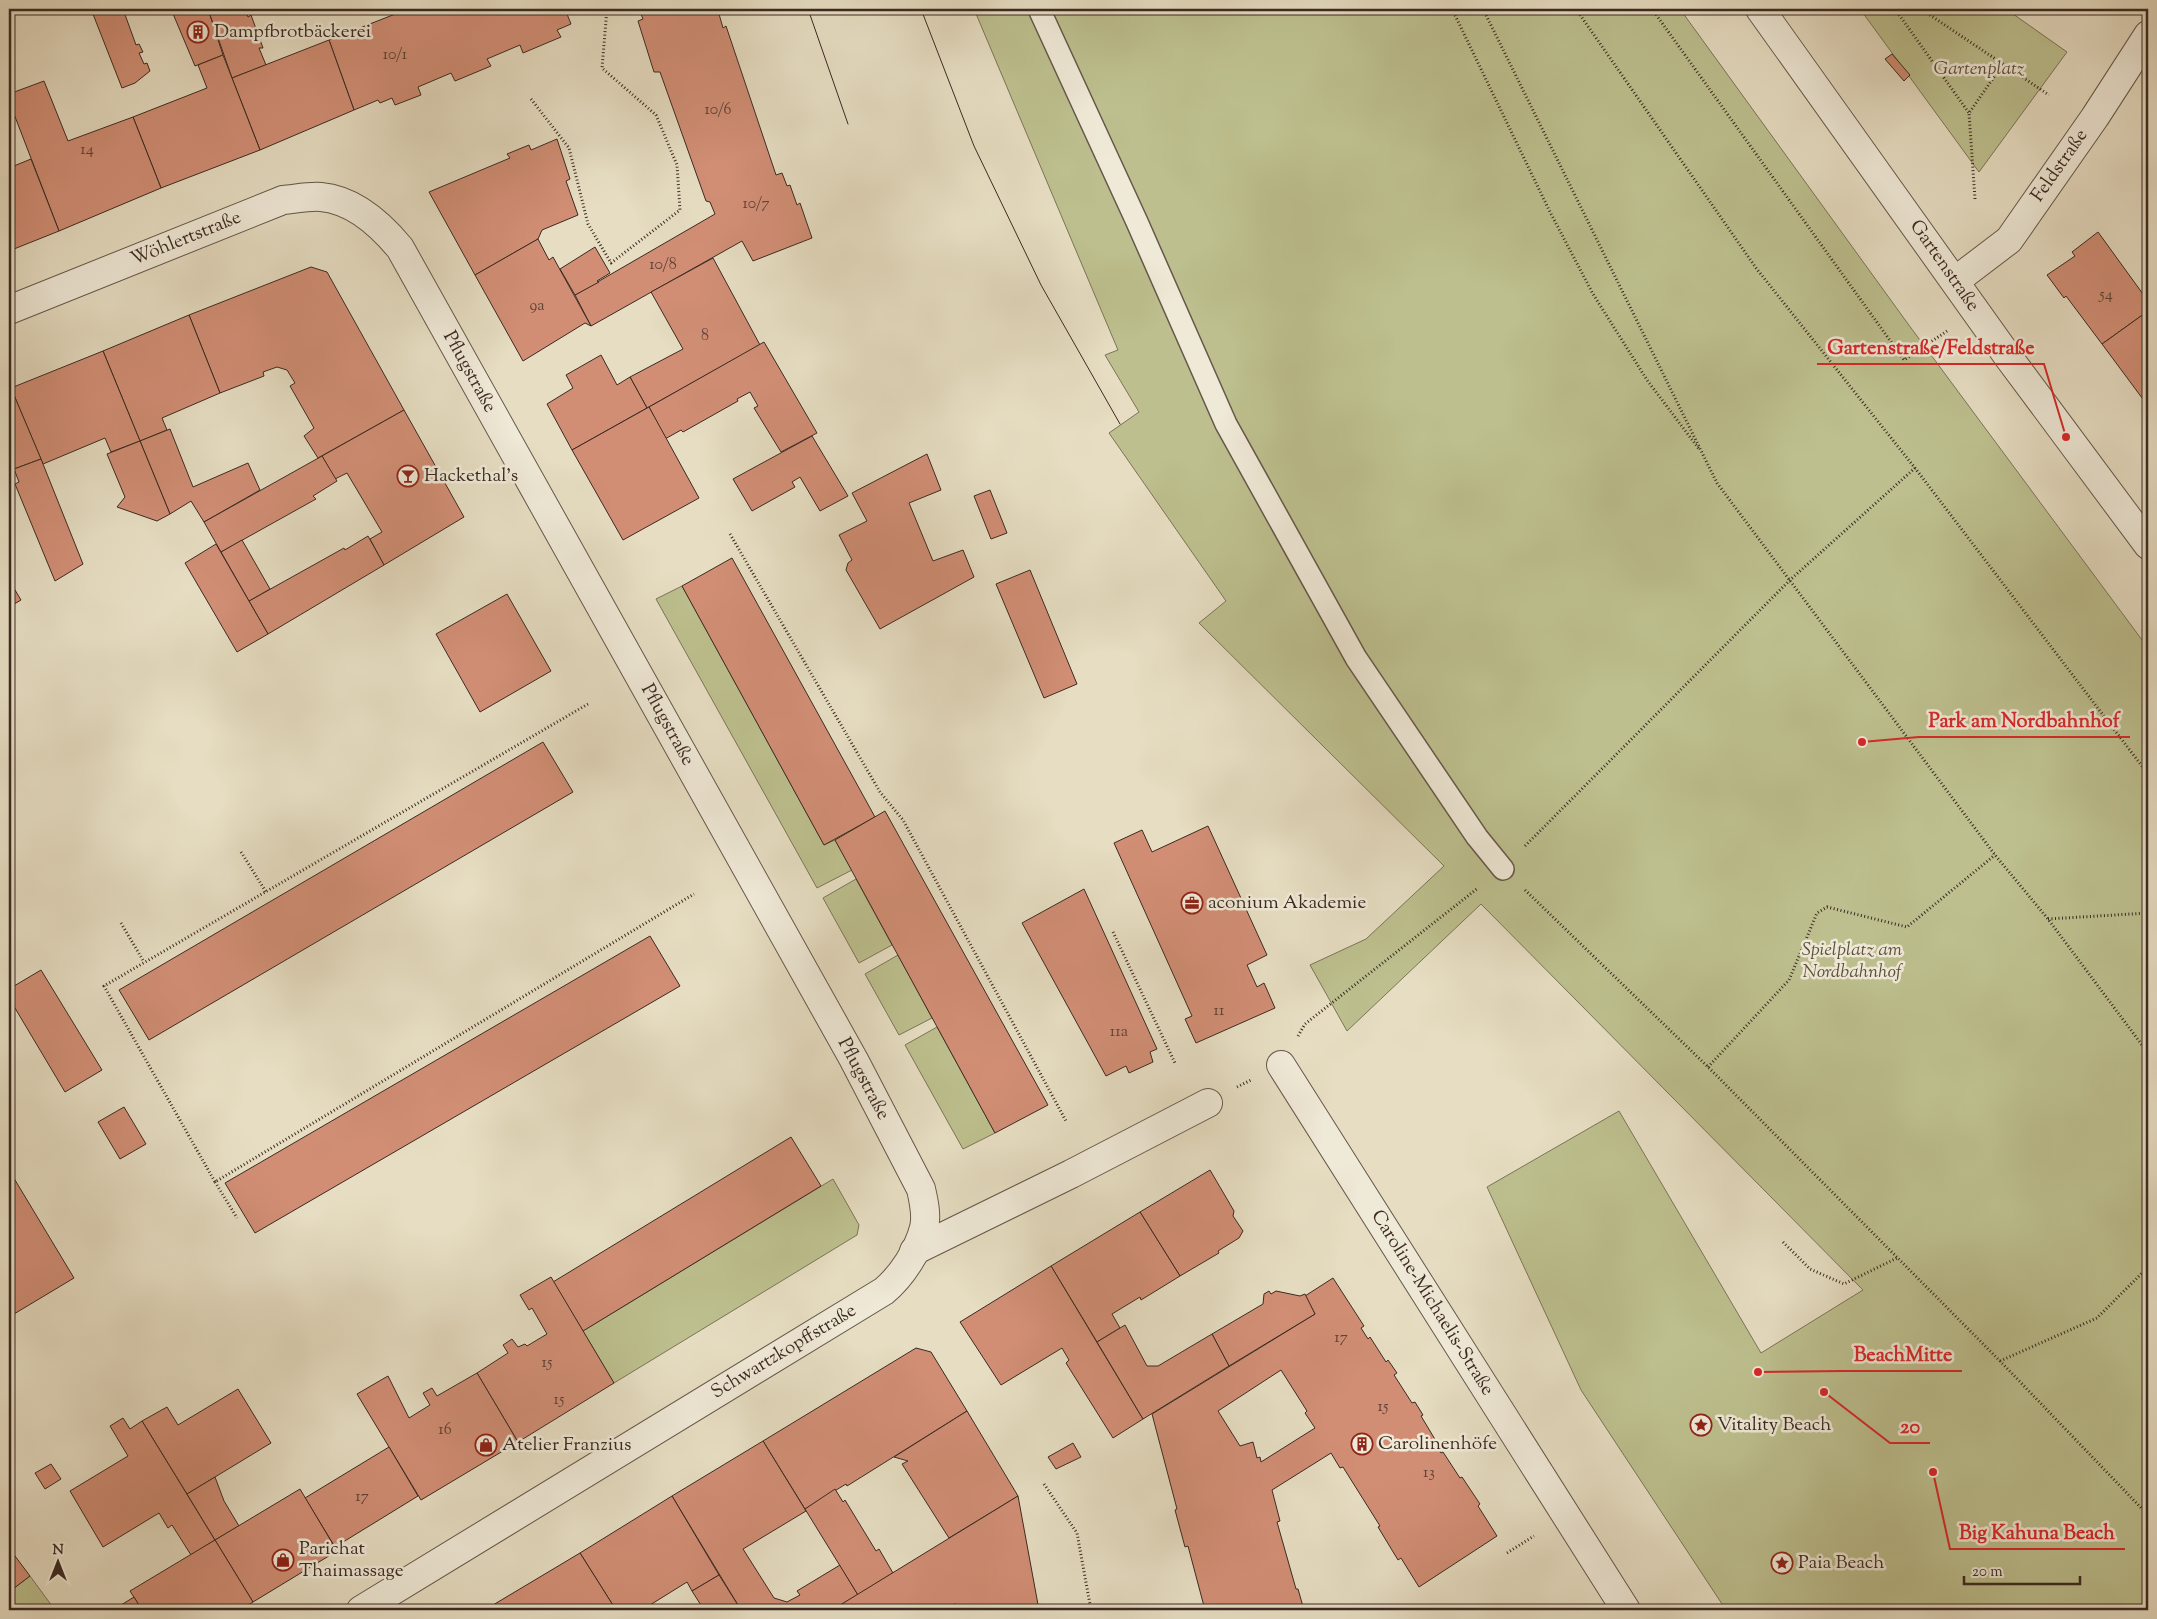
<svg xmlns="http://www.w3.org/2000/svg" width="2157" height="1619" font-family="'Sorts Mill Goudy',serif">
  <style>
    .green { fill: #bdbf8e; stroke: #7c7458 }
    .building { fill: #d18e75; stroke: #3b2a22; fill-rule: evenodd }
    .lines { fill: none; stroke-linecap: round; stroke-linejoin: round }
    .service-casing { stroke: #66574a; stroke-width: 24 }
    .minor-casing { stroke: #66574a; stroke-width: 30 }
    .tertiary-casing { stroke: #66574a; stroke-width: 30 }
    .path { stroke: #3b2a22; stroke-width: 3; stroke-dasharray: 1 2.5; stroke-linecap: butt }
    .service { stroke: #efe9d7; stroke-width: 21 }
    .minor { stroke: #efe9d7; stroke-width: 28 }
    .tertiary { stroke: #efe9d7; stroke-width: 28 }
    .tram { stroke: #3b2a22; stroke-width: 1 }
    .labels { text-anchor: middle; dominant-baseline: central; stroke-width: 5; stroke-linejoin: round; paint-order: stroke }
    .number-label { font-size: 16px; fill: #604337 }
    .poi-label { font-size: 19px; fill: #3b2a22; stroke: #efe9d7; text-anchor: start }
    .park-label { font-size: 19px; font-style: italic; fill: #5c4f3d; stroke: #efe9d7 }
    .street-label { font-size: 19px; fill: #3b2a22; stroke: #efe9d7 }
    .leader { fill: none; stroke: #d62828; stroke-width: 2 }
    .callout-dot { fill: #d62828; stroke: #efe9d7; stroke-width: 2 }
    .callout-label { font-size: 20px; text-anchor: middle; font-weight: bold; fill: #d62828; stroke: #efe9d7; stroke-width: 5; stroke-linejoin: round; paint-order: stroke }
  </style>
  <rect width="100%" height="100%" fill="#e6ddc2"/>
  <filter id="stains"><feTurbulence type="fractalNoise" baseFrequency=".004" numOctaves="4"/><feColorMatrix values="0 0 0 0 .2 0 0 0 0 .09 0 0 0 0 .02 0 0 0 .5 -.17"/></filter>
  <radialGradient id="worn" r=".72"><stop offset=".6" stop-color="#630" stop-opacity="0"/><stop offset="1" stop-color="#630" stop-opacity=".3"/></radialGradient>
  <!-- green -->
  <g class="green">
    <path d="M974,9H1680L1911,328L2148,648V1610H1726L1581,1390L1487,1187L1619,1111L1761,1353L1863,1290L1481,904L1347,1031L1310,965L1366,939L1444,866L1199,623L1226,601L1109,433L1139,412L1105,355L1118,350Z"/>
    <path d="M1860,9H2006L2067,52L1979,172Z"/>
    <path d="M682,586L824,845L835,840L852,870L817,888L656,599Z"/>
    <path d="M856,879L892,945L859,963L823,898Z"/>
    <path d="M898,955L932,1018L899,1035L865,974Z"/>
    <path d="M937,1027L995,1133L963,1149L905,1045Z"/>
    <path d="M833,1179L859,1225L857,1235L614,1383L583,1331Z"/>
    <path d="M30,1576L52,1606L46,1610H9V1592Z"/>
  </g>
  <!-- building -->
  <g class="building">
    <path d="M91,9H123L136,45L139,44L143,52L139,53L144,64L147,63L150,71L135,83L122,88Z"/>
    <path d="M171,9H208L223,55L195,66Z"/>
    <path d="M208,9H245L248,17L251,15L263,48H259L266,65L232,78Z"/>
    <path d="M408,9H565L571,24L557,30L561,37L523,53L520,45L487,59L491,66L455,81L451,73L418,87L421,95L395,105L392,98L380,103L378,100L354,110L329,40Z"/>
    <path d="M639,9H732L719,14L723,28L726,26L776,175L782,173L787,186L790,185L797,205L800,203L812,238L753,261L742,241L591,326L575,295L715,214L710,202L706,201L660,72H654L638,21L643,19Z"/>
    <path d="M329,40L354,110L260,150L232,78Z"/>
    <path d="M1892,54L1910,75L1904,81L1885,59Z"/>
    <path d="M223,55L260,150L161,188L133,117L207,88L198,65Z"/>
    <path d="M44,81L68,141L133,117L161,188L59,231L9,101V94Z"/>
    <path d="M557,139L570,179L566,181L578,215L542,230L538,239L475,275L429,192L510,158L507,154L529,145L531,150Z"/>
    <path d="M31,159L59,231L9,251V168Z"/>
    <path d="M2098,232L2148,301V311L2102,344L2066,296L2064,298L2047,275L2075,256L2072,252Z"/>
    <path d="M538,239L549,260L553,257L591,326L585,323L523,361L475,275Z"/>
    <path d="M595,247L610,273L597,281L599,282L575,295L560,269Z"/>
    <path d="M713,258L760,345L647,408L630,377L683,349L651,292Z"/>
    <path d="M311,267L327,272L404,410L318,458L304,436L314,428L290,386L295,383L287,370L277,367L263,372L264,376L220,393L189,315Z"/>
    <path d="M2148,311V406L2102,344Z"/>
    <path d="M189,315L220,393L162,418L167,430L140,441L103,351Z"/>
    <path d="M764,342L817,433L781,452L754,408L758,406L750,392L737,399L738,401L683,432L681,430L665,439L649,407Z"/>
    <path d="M103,351L140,441L111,452L105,438L43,464L11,388Z"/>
    <path d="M601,355L617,385L630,377L647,408L572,450L547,404L573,388L566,375Z"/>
    <path d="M11,388L41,459L14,469L11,463L9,464V389Z"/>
    <path d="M649,407L699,498L623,540L572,450Z"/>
    <path d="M404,410L464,517L384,565L370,539L382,532L347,473L335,479L322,456Z"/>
    <path d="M170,429L193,487L248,463L260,490L204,522L191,501L170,514L140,441Z"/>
    <path d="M812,436L848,496L820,511L800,477L792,482L795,487L752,511L733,479Z"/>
    <path d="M140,441L170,514L157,521L117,507L125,497L107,454Z"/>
    <path d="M927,454L941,490L909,503L933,561L963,550L974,577L880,629L846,570L848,563L852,560L839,535L867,521L852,493Z"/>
    <path d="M322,456L337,481L313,496L316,499L221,552L204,522Z"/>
    <path d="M41,459L83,564L55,581L15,484L19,482L14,469Z"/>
    <path d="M990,490L1007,533L991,539L974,496Z"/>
    <path d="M368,536L384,565L268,634L249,601L344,548L345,550Z"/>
    <path d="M242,540L270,589L249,601L221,552Z"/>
    <path d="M216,544L268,634L237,652L185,563Z"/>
    <path d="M732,558L875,817L824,845L682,586Z"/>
    <path d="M1030,570L1077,684L1044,698L996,584Z"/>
    <path d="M9,580L21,600L9,607Z"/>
    <path d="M507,594L551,671L480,712L436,634Z"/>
    <path d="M543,742L573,792L149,1040L119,990Z"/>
    <path d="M885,811L1048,1105L995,1133L835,840Z"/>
    <path d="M1208,826L1267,955L1247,965L1257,987L1264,983L1275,1008L1196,1043L1185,1019L1192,1016L1114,843L1142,830L1152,852Z"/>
    <path d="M1084,889L1157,1049L1150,1052L1153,1062L1129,1073L1126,1066L1106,1076L1022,923Z"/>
    <path d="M650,936L680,986L255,1233L225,1183Z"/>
    <path d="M41,970L102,1070L65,1092L9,998V989Z"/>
    <path d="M124,1107L146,1144L120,1159L98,1122Z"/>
    <path d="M791,1137L821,1186L583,1331L553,1282Z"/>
    <path d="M9,1170L74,1278L9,1317Z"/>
    <path d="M1210,1170L1234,1211L1233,1216L1243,1231L1239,1238L1218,1251L1219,1253L1180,1276L1140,1212Z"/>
    <path d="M1140,1212L1180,1276L1141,1300L1140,1297L1112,1314L1120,1328L1097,1342L1051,1266Z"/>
    <path d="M1051,1266L1143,1419L1113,1438L1066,1363L1069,1360L1062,1348L1001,1385L960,1322Z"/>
    <path d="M551,1277L614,1383L518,1442L477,1373L508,1353L503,1345L512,1339L518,1347L525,1344L527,1346L547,1334L532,1308L529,1310L520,1295Z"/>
    <path d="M1333,1278L1364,1326L1361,1328L1368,1339L1370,1337L1386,1362L1388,1360L1397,1373L1394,1375L1412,1403L1415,1402L1423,1415L1421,1416L1436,1441L1434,1442L1441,1453L1443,1452L1460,1478L1462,1477L1480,1504L1478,1506L1497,1536L1419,1587L1401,1558L1398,1560L1378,1527L1380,1526L1343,1467L1340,1468L1331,1453L1272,1490L1280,1521L1277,1522L1296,1589H1298L1304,1610H1205L1188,1546L1185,1547L1175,1510L1177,1509L1152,1414L1315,1314L1305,1296ZM1281,1370L1307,1411L1305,1413L1315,1428L1261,1462L1260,1457L1257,1458L1253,1442L1240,1446L1218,1411Z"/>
    <path d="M1269,1291L1271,1294L1276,1291L1300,1296L1305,1294L1315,1314L1229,1366L1212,1334L1263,1304L1264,1294Z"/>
    <path d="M1125,1325L1147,1366H1158L1212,1334L1229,1366L1143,1419L1097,1342Z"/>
    <path d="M916,1348L931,1352L967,1411L847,1486L846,1484L805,1509L763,1441Z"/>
    <path d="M477,1373L518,1442L421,1500L357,1394L388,1376L409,1418L430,1405L423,1393L432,1388L437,1396Z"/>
    <path d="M238,1389L271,1443L187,1494L142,1421L167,1407L178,1425Z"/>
    <path d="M967,1411L1018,1496L949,1538L902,1464L908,1461L894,1457Z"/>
    <path d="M123,1418L130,1429L142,1421L215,1540L191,1555L172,1525L168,1528L159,1513L103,1547L70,1491L128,1456L110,1426Z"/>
    <path d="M763,1441L806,1511L743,1549L774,1598L787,1602L800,1595L797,1591L840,1565L858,1595L832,1610H741L672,1496Z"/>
    <path d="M1073,1443L1081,1457L1056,1469L1048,1457Z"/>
    <path d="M389,1447L418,1496L335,1547L305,1498Z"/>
    <path d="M51,1464L61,1479L45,1489L35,1473Z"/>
    <path d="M215,1477L224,1501L239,1526L215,1540L187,1494Z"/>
    <path d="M300,1489L337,1551L253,1602L215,1540Z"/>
    <path d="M835,1489L843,1502L845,1500L876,1551L879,1549L893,1573L858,1595L805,1509Z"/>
    <path d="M672,1496L719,1575L692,1591L687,1582L642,1610H616L580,1553Z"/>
    <path d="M1018,1496L1039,1610H957L956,1604L919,1610H832Z"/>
    <path d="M215,1540L253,1602L240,1610H142L130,1591Z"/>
    <path d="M9,1548L30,1576L9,1592Z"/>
    <path d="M580,1553L616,1610H490L488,1608Z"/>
    <path d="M719,1575L741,1610H704L692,1591Z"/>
    <path d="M134,1597L142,1610H113Z"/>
  </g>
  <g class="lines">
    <!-- service casing -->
    <g class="service-casing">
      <path id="service" d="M1039,9L1137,222L1226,424L1356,658L1477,837L1503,869"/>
    </g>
    <!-- minor casing -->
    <g class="minor-casing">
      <g id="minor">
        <path d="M1955,281L2009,240L2095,117L2148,35"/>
        <path d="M9,310L283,200C295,199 309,196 321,197C354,200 381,225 400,248L854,1060L921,1189C924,1202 927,1216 924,1228C918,1251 902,1276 884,1291L361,1610"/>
        <path d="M1281,1065L1626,1610"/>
        <path d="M914,1251L1071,1174L1208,1103"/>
      </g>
    </g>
    <!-- tertiary casing -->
    <g class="tertiary-casing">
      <path id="tertiary" d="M1760,9L2009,358L2148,545"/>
    </g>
    <!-- path -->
    <g class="path">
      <path d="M1452,9L1550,212L1593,294L1647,380L1699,449"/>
      <path d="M1483,9L1717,483L1995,855L2048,919L2148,1053"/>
      <path d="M1576,9L1756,268L1915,468L2148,774"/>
      <path d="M1652,9L1904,360L1947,331"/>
      <path d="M1895,9L1969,113"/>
      <path d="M1921,9L2049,95"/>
      <path d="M531,99L569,148L588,224L611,263L680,210L677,165L656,115L602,68L607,9"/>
      <path d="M1975,199L1969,113L2003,64"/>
      <path d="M730,534L880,792L903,820L1066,1121"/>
      <path d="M588,704L104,986L215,1182L694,894"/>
      <path d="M1525,846L1790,580L1915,468"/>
      <path d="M241,852L266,892"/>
      <path d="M1525,890L1708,1067L2000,1361L2148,1515"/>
      <path d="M2048,919L2148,913"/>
      <path d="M121,923L144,962"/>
      <path d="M1113,932L1175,1063"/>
      <path d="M1298,1036L1305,1024L1478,888"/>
      <path d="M1708,1067L1789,980L1817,913L1827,907L1907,927L1995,855"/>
      <path d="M1237,1087L1251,1080"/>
      <path d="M215,1182L237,1218"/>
      <path d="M1783,1242L1810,1269L1844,1284L1897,1258"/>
      <path d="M2000,1361L2097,1318L2148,1267"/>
      <path d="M1044,1484L1077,1533L1091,1610"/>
      <path d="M1507,1553L1534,1536"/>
      <path d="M948,1610H953"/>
    </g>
    <!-- service -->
    <use href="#service" class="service"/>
    <!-- minor -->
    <use href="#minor" class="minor"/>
    <!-- tertiary -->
    <use href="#tertiary" class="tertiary"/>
    <!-- tram -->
    <g class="tram">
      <path d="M808,9L848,124"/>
      <path d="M921,9L974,146L1041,285L1120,424"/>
    </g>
  </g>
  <!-- icons -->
  <defs>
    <g id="building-ring" transform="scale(1.125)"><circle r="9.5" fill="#efe9d7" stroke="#8f2418" stroke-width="1.5"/><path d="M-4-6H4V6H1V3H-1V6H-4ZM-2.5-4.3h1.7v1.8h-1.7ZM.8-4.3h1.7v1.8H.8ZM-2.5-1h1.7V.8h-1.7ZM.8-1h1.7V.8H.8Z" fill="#8f2418"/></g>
    <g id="bar-ring" transform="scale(1.125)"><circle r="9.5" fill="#efe9d7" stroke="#8f2418" stroke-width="1.5"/><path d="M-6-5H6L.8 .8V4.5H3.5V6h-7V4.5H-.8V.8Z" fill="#8f2418"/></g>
    <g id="office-ring" transform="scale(1.125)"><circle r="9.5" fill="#efe9d7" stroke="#8f2418" stroke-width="1.5"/><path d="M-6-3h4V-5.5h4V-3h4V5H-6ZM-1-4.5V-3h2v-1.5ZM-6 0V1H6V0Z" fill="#8f2418"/></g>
    <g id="sight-ring" transform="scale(1.125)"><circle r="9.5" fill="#efe9d7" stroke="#8f2418" stroke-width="1.5"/><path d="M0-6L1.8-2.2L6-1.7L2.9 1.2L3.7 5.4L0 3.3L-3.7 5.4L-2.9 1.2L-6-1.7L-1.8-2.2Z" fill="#8f2418"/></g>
    <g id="shop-ring" transform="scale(1.125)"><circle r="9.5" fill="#efe9d7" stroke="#8f2418" stroke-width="1.5"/><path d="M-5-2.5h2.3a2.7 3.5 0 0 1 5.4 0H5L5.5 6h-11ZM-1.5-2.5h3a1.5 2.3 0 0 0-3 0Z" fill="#8f2418"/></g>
  </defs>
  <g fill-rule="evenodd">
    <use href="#building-ring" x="198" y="32"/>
    <use href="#bar-ring" x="408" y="476"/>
    <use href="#office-ring" x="1192" y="903"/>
    <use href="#sight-ring" x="1701" y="1425"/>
    <use href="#building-ring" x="1362" y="1444"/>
    <use href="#shop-ring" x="486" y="1445"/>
    <use href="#shop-ring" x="283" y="1560"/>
    <use href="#sight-ring" x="1782" y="1563"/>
  </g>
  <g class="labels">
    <!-- number labels -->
    <g class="number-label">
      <text x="395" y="55">10/1</text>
      <text x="718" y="110">10/6</text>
      <text x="87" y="150">14</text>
      <text x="756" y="204">10/7</text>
      <text x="663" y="265">10/8</text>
      <text x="2106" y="295">54</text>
      <text x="537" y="306">9a</text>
      <text x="705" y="336">8</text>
      <text x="1219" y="1011">11</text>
      <text x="1119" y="1032">11a</text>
      <text x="1341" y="1338">17</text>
      <text x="547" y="1363">15</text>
      <text x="559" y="1400">15</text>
      <text x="1383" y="1407">15</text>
      <text x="445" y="1430">16</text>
      <text x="1429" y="1473">13</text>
      <text x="362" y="1497">17</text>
    </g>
    <!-- poi labels -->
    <g class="poi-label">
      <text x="214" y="32">Dampfbrotbäckerei</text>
      <text x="424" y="476">Hackethal's</text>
      <text x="1208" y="903">aconium Akademie</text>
      <text x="1717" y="1425">Vitality Beach</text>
      <text x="1378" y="1444">Carolinenhöfe</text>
      <text x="502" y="1445">Atelier Franzius</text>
      <text x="299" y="1549">Parichat<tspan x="299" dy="22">Thaimassage</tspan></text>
      <text x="1798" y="1563">Paia Beach</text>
    </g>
    <!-- park labels -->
    <g class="park-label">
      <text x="1979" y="69">Gartenplatz</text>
      <text x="1852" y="950">Spielplatz am<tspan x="1852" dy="22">Nordbahnhof</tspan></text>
    </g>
    <!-- street labels -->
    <g class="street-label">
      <text transform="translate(2060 166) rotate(-55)">Feldstraße</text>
      <text transform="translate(186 239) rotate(-22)">Wöhlertstraße</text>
      <text transform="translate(1944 266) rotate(55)">Gartenstraße</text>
      <text transform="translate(469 372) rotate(61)">Pflugstraße</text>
      <text transform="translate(667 725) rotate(61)">Pflugstraße</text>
      <text transform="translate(863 1079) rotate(62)">Pflugstraße</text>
      <text transform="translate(1432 1303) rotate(58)">Caroline-Michaelis-Straße</text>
      <text transform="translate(784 1352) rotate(-31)">Schwartzkopffstraße</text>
    </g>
  </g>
  <!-- callouts -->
  <path class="leader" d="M2066 437L2044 364H1817M1862 742L1919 737H2130M1758 1372L1843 1371H1962M1824 1392L1890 1443H1930M1933 1472L1950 1549H2125"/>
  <g class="callout-dot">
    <circle cx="2066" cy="437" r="5"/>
    <circle cx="1862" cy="742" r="5"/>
    <circle cx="1758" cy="1372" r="5"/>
    <circle cx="1824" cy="1392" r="5"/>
    <circle cx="1933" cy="1472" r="5"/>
  </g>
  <g class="callout-label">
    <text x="1931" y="354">Gartenstraße/Feldstraße</text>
    <text x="2024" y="727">Park am Nordbahnhof</text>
    <text x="1903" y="1361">BeachMitte</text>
    <text x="1910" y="1433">20</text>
    <text x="2037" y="1539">Big Kahuna Beach</text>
  </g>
  <!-- margin -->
  <rect width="2157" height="1619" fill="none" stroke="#e6ddc2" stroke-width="30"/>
  <rect x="10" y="10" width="2137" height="1599" fill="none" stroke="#3b2a22" stroke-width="2.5"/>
  <rect x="15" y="15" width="2127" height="1589" fill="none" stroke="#3b2a22"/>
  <!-- north arrow -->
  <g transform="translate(58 1562)" stroke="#efe9d7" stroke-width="4" paint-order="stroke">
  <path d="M0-4L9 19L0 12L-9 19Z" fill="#3b2a22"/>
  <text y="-8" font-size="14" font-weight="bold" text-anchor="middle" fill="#3b2a22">N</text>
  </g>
  <!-- scale -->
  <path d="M1964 1576v8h116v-8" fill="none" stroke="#3b2a22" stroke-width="2.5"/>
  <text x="1972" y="1576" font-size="15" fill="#3b2a22" stroke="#efe9d7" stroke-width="4" paint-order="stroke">20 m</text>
  <rect width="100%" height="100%" filter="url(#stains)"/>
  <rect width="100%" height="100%" fill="url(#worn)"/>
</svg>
